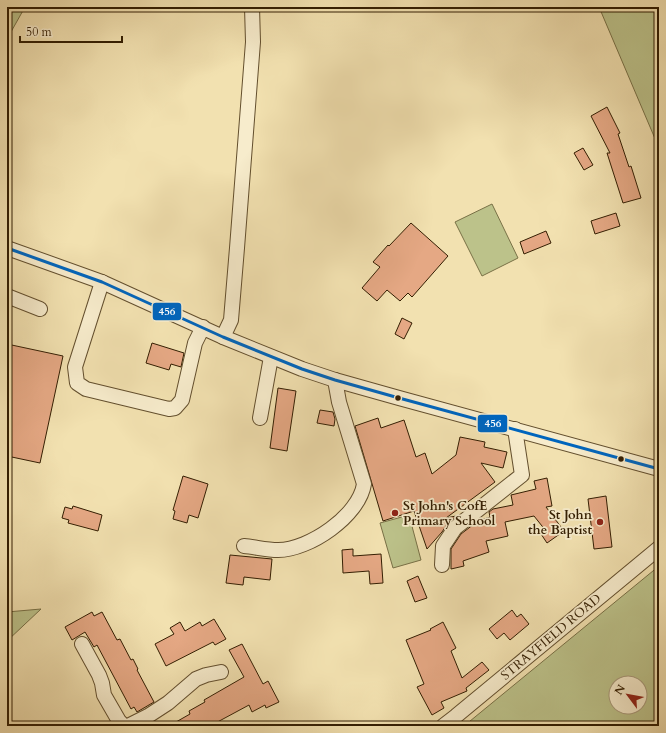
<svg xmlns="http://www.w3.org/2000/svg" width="666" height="733" font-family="Cardo,serif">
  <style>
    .green { fill: #bcc28a; stroke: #787046; fill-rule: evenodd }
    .building { fill: #e5a884; stroke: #331e02 }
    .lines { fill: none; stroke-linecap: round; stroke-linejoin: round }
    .minor-casing { stroke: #634f2e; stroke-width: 16 }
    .minor { stroke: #f7eccc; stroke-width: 14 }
    .bus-1-casing { stroke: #f7eccc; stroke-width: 6 }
    .bus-1 { stroke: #0065bd; stroke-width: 3 }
    .bus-dot { fill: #331e02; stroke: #f7eccc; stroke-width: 1.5 }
    .poi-dot { fill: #8f2418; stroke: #f7eccc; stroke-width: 1.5 }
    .labels { text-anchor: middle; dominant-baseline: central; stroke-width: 3.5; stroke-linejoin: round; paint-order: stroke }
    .poi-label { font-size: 13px; font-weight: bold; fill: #331e02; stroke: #f7eccc; text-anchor: start }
    .street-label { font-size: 13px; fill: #331e02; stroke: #f7eccc }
    .line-badge { stroke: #f7eccc; stroke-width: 1.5 }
    .badge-label { font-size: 11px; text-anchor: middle; font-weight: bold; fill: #fff }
  </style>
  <rect width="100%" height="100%" fill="#f2e1b0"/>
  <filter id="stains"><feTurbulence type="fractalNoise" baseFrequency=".005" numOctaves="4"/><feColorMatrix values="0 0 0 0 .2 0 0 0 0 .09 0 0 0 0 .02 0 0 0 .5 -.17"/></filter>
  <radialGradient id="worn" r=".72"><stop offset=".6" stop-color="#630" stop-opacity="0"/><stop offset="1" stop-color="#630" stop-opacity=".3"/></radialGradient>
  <!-- green -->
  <g class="green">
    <path d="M7,7H25L7,39Z"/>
    <path d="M599,7H659V148Z"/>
    <path d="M492,204L518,258L482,276L455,222Z"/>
    <path d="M409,515L421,560L393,568L380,523Z"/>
    <path d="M659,566V726H464ZM616,683H640V707H616Z"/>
    <path d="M41,609L7,641V612Z"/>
  </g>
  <!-- building -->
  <g class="building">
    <path d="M607,107L620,133L618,134L629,167L631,166L641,198L623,203L607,153H610L591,116Z"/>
    <path d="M583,148L593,165L584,170L574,153Z"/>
    <path d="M616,213L620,226L595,234L591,221Z"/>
    <path d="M411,223L448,256L412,297L408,293L400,301L387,290L377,301L362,288L380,267L373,262L388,245L389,246Z"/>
    <path d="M546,231L551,243L524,254L520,242Z"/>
    <path d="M402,318L412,323L404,339L395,334Z"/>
    <path d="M152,343L184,353L181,367L171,364L169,370L146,363Z"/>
    <path d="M7,344L63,356L40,463L7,456Z"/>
    <path d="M278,388L296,391L287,451L270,448Z"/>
    <path d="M320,410L333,412L335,419L334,426L317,423Z"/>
    <path d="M378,418L381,428L404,420L416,457L425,453L432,474L456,455L460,437L485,442L484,447L507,452L503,468L481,463L495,482L446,518L456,516L448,523L442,532L427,549L414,511L383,521L355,426Z"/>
    <path d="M183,476L208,484L198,518L189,515L187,523L173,519L175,511L173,510Z"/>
    <path d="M547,478L552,506L546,507L564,531L547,543L541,534L546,531L534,516L505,522L508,536L486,541L489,552L463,561L464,566L451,569V549L461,534L478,521L490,517L489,512L493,509L513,505L511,495L536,489L534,481Z"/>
    <path d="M606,496L612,547L594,549L588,499Z"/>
    <path d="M73,506L102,515L98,531L68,523L69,520L62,518L65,507L72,509Z"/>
    <path d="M353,549V556L381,554L383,583L370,584L369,571L343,573L342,550Z"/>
    <path d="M230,555L272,559L270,580L244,577L243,585L226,583Z"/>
    <path d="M418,576L427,598L415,602L407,581Z"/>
    <path d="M512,610L517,617L521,614L529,624L510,640L504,633L497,639L489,629Z"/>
    <path d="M92,612L94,616L102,612L117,640L120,639L131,660L133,659L138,669L137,670L154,702L137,712L134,707L131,709L97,645L94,647L85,632L72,640L65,627Z"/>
    <path d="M214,619L226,639L215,645L213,642L166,666L155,644L174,634L170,628L180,622L185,631L200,622L202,626Z"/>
    <path d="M443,622L456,648L451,651L462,678L482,662L489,670L466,688L467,691L441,702L444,708L432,715L417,687L424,684L406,640L431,630L430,629Z"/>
    <path d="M242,644L263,684L268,681L279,702L266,708L265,705L252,712L249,705L210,726H169L190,714L189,711L205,702L204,700L244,677L229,650Z"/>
  </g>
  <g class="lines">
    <!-- minor casing -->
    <g class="minor-casing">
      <g id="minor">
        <path d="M7,248L102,282L223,337L302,369L335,380L399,398L659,469"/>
        <path d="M102,282L75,367L77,383L86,389L169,409L175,408L182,400L195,343L203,327"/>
        <path d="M7,296L40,309"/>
        <path d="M223,337L231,320L237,248L253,42L252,7"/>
        <path d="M260,418L271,357"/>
        <path d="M244,546C255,547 267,550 278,550C309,550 359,516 364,484L339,402L335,380"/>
        <path d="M442,565L443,546L455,528L522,475L515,429"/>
        <path d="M82,644L99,675L102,683L104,695L119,721L124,726"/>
        <path d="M128,726L148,716L168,703L196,679L206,675L221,672"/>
        <path d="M443,726L456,716L659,548"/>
      </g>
    </g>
    <!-- minor -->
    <use href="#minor" class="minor"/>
    <!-- bus-1 casing -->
    <g class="bus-1-casing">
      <path id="bus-1" d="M7,248L102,282L223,337L302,369L335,380L399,398L659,469"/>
    </g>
    <!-- bus-1 -->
    <use href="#bus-1" class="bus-1"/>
  </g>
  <!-- markers -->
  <g class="bus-dot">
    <circle cx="398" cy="398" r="3.5"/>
    <circle cx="621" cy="459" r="3.5"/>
  </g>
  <g class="poi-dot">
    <circle cx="395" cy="513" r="4"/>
    <circle cx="600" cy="522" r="4"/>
  </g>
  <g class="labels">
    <!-- poi labels -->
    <g class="poi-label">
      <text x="403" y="506">St John's CofE<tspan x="403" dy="15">Primary School</tspan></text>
      <text x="592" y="515" text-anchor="end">St John<tspan x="592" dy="15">the Baptist</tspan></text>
    </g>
    <!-- street labels -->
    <g class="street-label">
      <text transform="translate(551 637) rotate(-40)">STRAYFIELD ROAD</text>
    </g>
  </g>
  <g class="line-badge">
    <rect x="152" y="302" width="30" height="19" rx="4" fill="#0065bd"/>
    <rect x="477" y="414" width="31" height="19" rx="4" fill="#0065bd"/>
  </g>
  <g class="badge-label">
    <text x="167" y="315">456</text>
    <text x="493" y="427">456</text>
  </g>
  <!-- margin -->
  <rect width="666" height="733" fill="none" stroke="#f2e1b0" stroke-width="24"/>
  <rect x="8" y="8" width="650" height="717" fill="none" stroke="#331e02" stroke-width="2"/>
  <rect x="12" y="12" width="642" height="709" fill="none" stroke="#331e02"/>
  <!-- north arrow -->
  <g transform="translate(628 695) rotate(302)"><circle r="19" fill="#f7eccc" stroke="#a99a7b"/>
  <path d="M0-3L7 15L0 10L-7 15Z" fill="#8f2418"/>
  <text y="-6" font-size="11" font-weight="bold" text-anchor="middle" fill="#331e02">N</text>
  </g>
  <!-- scale -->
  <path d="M20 36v6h102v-6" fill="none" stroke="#331e02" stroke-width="2"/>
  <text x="26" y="36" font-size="12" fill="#331e02" stroke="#f7eccc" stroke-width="3" paint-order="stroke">50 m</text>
  <rect width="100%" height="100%" filter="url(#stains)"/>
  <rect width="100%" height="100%" fill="url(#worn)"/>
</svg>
